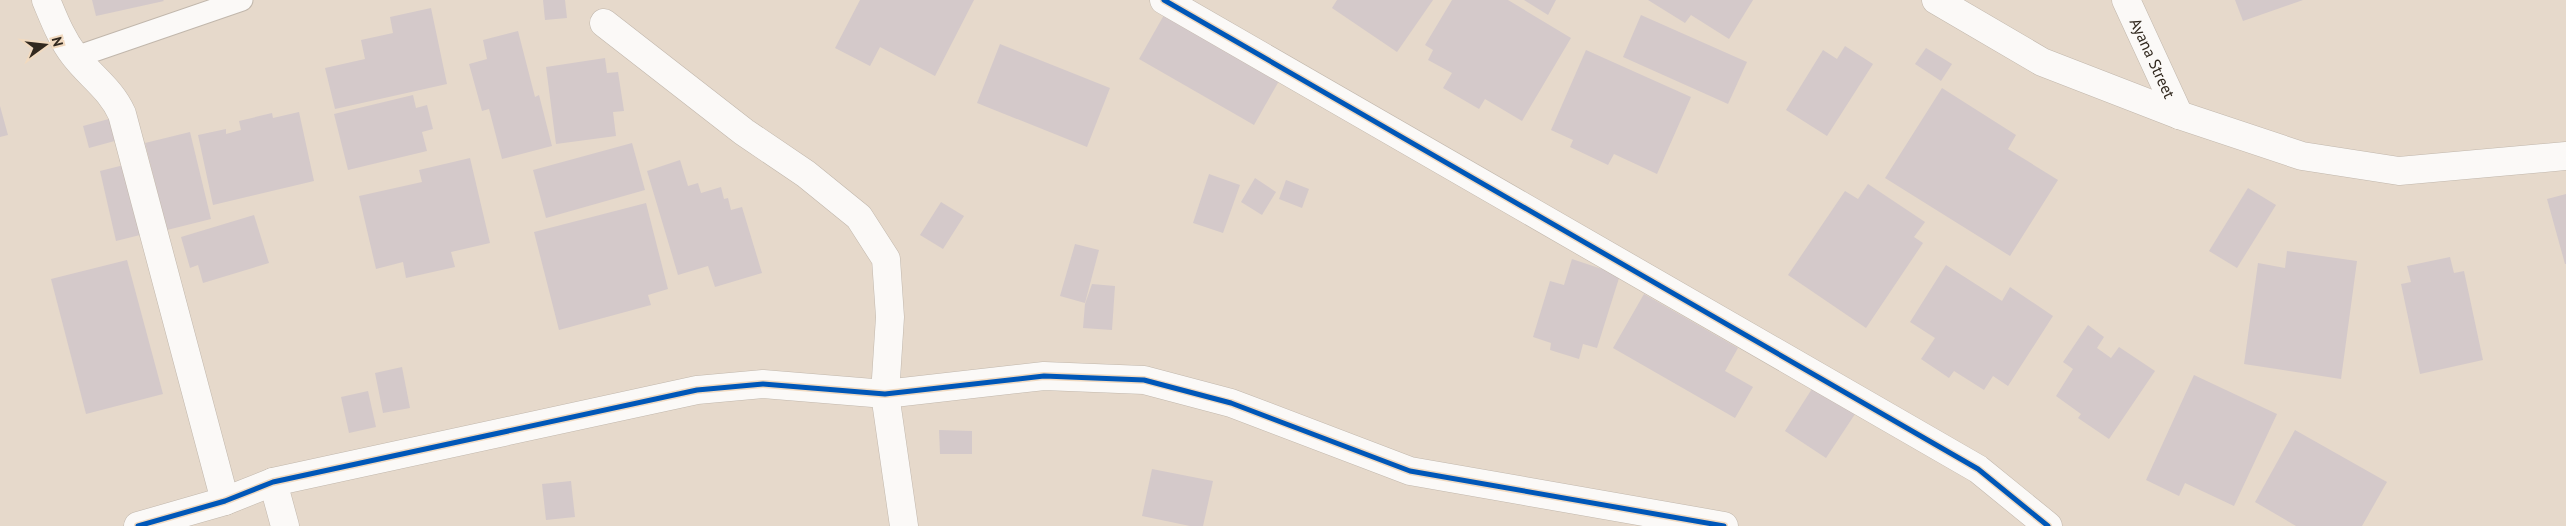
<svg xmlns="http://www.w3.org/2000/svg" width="2566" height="526" font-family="'PT Sans',sans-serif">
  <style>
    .building { fill: #d4c9ca }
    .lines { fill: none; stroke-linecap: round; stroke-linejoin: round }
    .service-casing { stroke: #c1b7ac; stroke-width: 23 }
    .minor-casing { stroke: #c1b7ac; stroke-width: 29 }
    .service { stroke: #fbf9f7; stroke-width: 21 }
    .minor { stroke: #fbf9f7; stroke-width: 28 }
    .cycleway-casing { stroke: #f1dac0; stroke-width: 8 }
    .cycleway { stroke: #0057b8; stroke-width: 5 }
    .labels { text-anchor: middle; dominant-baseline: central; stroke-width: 4; stroke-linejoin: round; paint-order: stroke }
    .street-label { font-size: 16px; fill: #32291f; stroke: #f1dac0 }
  </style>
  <rect width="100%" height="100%" fill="#e6d9cb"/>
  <!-- building -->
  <g class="building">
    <path d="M92,0H163L164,1L96,16Z"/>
    <path d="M543,0H565L567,18L545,20Z"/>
    <path d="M860,0H974L935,76L880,47L870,66L835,48Z"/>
    <path d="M1337,0H1433L1397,52L1332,8Z"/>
    <path d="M1452,0H1508L1571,38L1522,121L1485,99L1479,109L1443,88L1452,73L1428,60L1433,50L1425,45Z"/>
    <path d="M1524,0H1556L1548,15Z"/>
    <path d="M1648,0H1753L1729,39L1691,15L1685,23Z"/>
    <path d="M2235,0H2303L2243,21Z"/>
    <path d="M431,8L447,84L335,109L325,68L365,59L361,40L393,33L390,17Z"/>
    <path d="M1164,15L1279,81L1254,125L1139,59Z"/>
    <path d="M1641,15L1747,62L1728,104L1623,57Z"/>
    <path d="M518,31L535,97L539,95L552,146L502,159L489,109L482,111L469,64L487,59L483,40Z"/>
    <path d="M1000,44L1110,88L1087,147L977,103Z"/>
    <path d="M1845,46L1873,64L1827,136L1786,110L1823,50L1837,59Z"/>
    <path d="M1926,48L1952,64L1941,81L1915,64Z"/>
    <path d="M1586,50L1691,97L1657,174L1614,154L1608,165L1570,147L1573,140L1551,130Z"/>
    <path d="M605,58L607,73L618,72L624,111L613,112L616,136L556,144L546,67Z"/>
    <path d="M1942,88L2016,135L2008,149L2058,180L2010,256L1885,178Z"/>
    <path d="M413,95L416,108L427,105L433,129L422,132L427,151L348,170L334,114Z"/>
    <path d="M0,106L8,135L0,137Z"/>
    <path d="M299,112L314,181L213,205L198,135L226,129V134L241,130L239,121L272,113L273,118Z"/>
    <path d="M116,117L122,139L89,148L83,126Z"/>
    <path d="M190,132L211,219L167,230L145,143Z"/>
    <path d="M632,143L645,190L546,218L533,170Z"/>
    <path d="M470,158L490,243L451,252L455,267L406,278L403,262L376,269L359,196L422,182L419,170Z"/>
    <path d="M680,160L688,186L698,183L701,193L721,187L724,199L728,198L731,210L742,207L762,273L715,287L708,266L678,275L647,171Z"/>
    <path d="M124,165L140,235L116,241L100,171Z"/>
    <path d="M1209,174L1240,185L1223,233L1193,223Z"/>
    <path d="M1255,178L1276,192L1262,215L1241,202Z"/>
    <path d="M1286,180L1309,189L1302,208L1279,199Z"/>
    <path d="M1868,184L1925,222L1914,237L1923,243L1866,328L1788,275L1845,191L1858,199Z"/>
    <path d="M2248,188L2276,205L2237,268L2209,251Z"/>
    <path d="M2566,194V264H2565L2547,199Z"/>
    <path d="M941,202L964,216L943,249L920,235Z"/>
    <path d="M646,203L668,289L648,295L651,305L559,330L534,232Z"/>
    <path d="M254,215L269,263L203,283L198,265L190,268L181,237Z"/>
    <path d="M1075,244L1099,250L1085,303L1060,296Z"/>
    <path d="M2287,251L2357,261L2341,379L2244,364L2258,263L2285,268Z"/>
    <path d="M2450,257L2454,273L2464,271L2483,360L2420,374L2401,284L2411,282L2407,266Z"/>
    <path d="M1572,259L1620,275L1597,348L1583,344L1579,359L1550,350L1551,343L1533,337L1550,281L1564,285Z"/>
    <path d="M127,260L163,394L86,414L51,279Z"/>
    <path d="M1946,265L2002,301L2010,287L2053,316L2008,386L1993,376L1984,390L1954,371L1949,378L1921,359L1935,338L1910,322Z"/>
    <path d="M1092,284L1115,286L1112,330L1083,328L1085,304Z"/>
    <path d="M1644,294L1738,348L1725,371L1753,387L1735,418L1613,348Z"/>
    <path d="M2088,325L2104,337L2097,348L2111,358L2119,347L2155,371L2109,439L2078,418L2081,414L2056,396L2073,369L2063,362Z"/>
    <path d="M402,367L410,408L383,413L375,373Z"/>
    <path d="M2194,375L2277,414L2234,506L2185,483L2179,496L2146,480Z"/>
    <path d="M1817,381L1859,408L1826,458L1785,431Z"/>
    <path d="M368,391L376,427L349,433L341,397Z"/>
    <path d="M939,430L972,431V454H940Z"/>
    <path d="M2295,430L2387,482L2362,526H2296L2255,502Z"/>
    <path d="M1152,469L1213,481L1203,526H1190L1142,516Z"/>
    <path d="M571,481L575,517L546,520L542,484Z"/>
  </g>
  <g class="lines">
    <!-- service casing -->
    <g class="service-casing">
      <path id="service" d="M76,57L242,0"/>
    </g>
    <!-- minor casing -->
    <g class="minor-casing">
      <g id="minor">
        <path d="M46,0C54,19 61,38 74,55C90,76 111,89 122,114L225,501"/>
        <path d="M1164,0L1978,469L2048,526"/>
        <path d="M1936,0L2042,62L2179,115L2302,156L2399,171L2566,156"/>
        <path id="s1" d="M2126,0L2179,115"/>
        <path d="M604,23L744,132L806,174L859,217L886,259L890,317L885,394L904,526"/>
        <path d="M273,482L285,526"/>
        <path d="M138,526L225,501L273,482L697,390L763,384L885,394L1044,376L1144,380L1231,403L1410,471L1724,526"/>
      </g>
    </g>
    <!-- service -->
    <use href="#service" class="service"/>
    <!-- minor -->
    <use href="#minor" class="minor"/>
    <!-- cycleway casing -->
    <g class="cycleway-casing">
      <g id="cycleway">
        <path d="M1164,0L1978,469L2048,526"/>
        <path d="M138,526L225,501L273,482L697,390L763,384L885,394L1044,376L1144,380L1231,403L1410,471L1724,526"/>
      </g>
    </g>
    <!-- cycleway -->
    <use href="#cycleway" class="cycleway"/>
  </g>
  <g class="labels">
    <!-- street labels -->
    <g class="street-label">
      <text stroke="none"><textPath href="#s1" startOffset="64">Ayana Street</textPath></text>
    </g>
  </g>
  <!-- north arrow -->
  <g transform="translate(45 45) rotate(75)" stroke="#f1dac0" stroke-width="4" paint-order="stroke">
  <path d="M0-4L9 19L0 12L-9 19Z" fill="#32291f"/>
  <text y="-8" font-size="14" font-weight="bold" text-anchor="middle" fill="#32291f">N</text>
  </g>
</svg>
